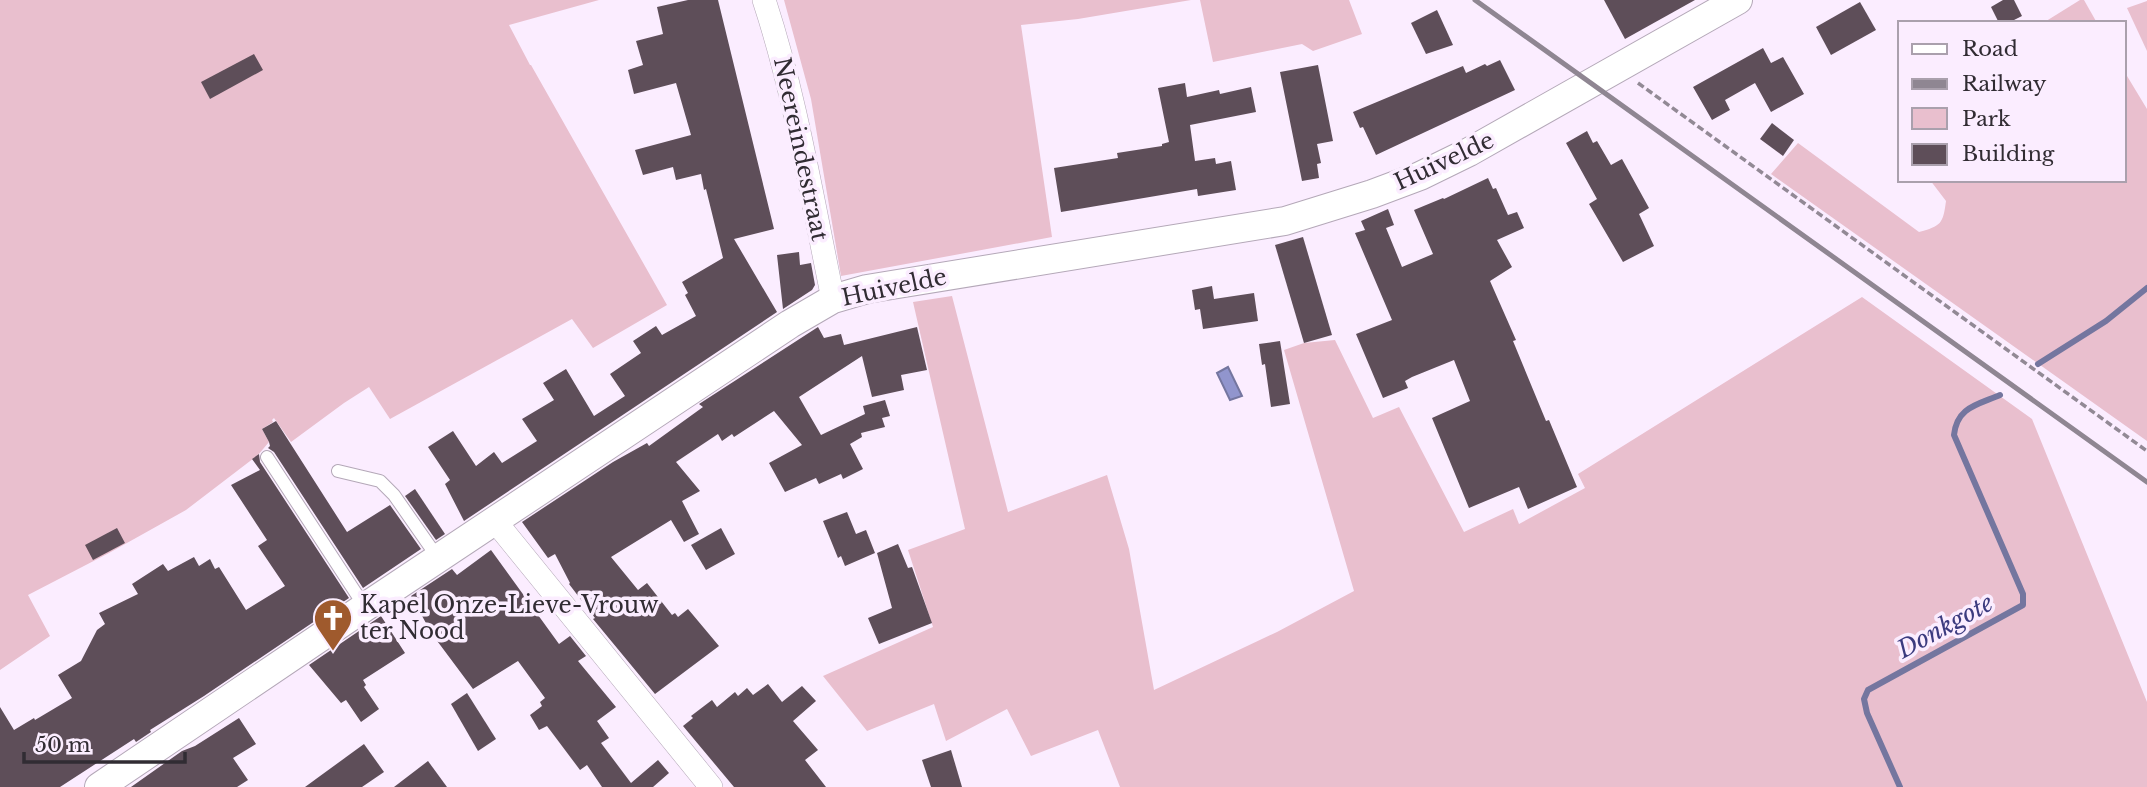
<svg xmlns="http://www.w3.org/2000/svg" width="2147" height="787" font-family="'Libre Baskerville',serif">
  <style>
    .green { fill: #e9bfce }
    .water { fill: #9195cd; stroke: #74769f; stroke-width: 2 }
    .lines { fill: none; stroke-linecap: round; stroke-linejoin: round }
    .stream { stroke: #74769f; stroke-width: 6 }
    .building { fill: #5e4e59 }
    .service-casing { stroke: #b4a8b8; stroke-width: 14 }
    .minor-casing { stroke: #b4a8b8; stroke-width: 24 }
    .tertiary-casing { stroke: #b4a8b8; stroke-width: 30 }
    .path { stroke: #928995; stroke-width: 3.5; stroke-dasharray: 7 3.5; stroke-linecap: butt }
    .service { stroke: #fff; stroke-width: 12 }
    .minor { stroke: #fff; stroke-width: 23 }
    .tertiary { stroke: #fff; stroke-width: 28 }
    .rail { stroke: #8f8692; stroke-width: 5 }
    .labels { text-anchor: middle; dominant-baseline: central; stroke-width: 7; stroke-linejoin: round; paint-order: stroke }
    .street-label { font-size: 23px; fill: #312c33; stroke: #fbedff }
    .poi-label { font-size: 23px; fill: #312c33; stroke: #fbedff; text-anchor: start }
    .water-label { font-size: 24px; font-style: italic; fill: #3c3b7f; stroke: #fbedff }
  </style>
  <rect width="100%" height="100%" fill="#fbedff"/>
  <!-- green -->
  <g class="green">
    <path d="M0,0H599L509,25L530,65H531L667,305L593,348L572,319L390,419L369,387L344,403L291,442L274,418L272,420L273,422L262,429L269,442L258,455L186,510L109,553L28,595L50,636L0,670Z"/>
    <path d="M784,0H1191L1078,19L1021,25L1052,237L841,276L811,99Z"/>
    <path d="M1200,0H1349L1362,34L1313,51L1302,44L1213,62Z"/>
    <path d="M2080,0H2084L2097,23H2043Z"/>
    <path d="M2147,1V51L2127,8Z"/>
    <path d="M2124,71L2147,109V441L1771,174L1798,143L1919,232C1941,226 1943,224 1946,201L1930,180H2124Z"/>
    <path d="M952,296L1008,512L1107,475L1129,549L1154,690L1277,632L1354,591L1284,350L1304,343L1335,340L1373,418L1399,407L1464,532L1513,509L1519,524L1585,488L1578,474L1862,297L2032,419L2147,702V787H1120L1098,730L1031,756L1007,709L946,741L934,704L867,731L823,676L933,627L908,550L965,529L913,302Z"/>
  </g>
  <!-- water -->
  <path class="water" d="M1228,367L1242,396L1230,400L1217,373Z"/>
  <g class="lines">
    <!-- stream -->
    <g class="stream">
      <path d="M2038,364L2106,321L2147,288"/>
      <path d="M1900,787L1867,713L1864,699L1868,690L2023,605V594L1954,435C1957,407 1977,405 2000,395"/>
    </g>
  </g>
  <!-- building -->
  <g class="building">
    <path d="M688,0H718L774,229L734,239L777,312L464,521L445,484L450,480L428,447L453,431L476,466L494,452L502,463L537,441L522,419L554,400L543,383L566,369L594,416L625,396L610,374L641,353L633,341L656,326L662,335L696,316L685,295L688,293L682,282L723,258L706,189L704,190L701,174L676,180L673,167L643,175L635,150L691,135L676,83L634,94L628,70L643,65L636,41L663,34L657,7Z"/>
    <path d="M1604,0H1695L1625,39Z"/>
    <path d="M2003,0H2014L2022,16L2008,23H1999L1991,7Z"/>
    <path d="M1860,2L1876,30L1831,55L1816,27Z"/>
    <path d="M1437,10L1453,45L1426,54L1411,23Z"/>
    <path d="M1763,48L1771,63L1783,57L1804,94L1771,112L1755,83L1725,100L1730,110L1712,120L1693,87Z"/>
    <path d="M254,54L263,70L210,99L201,82Z"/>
    <path d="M1500,60L1515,90L1376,155L1363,127L1360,128L1353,112L1463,66L1466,73L1485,64L1487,66Z"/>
    <path d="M1318,65L1333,141L1317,144L1321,163L1317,164L1319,178L1302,181L1280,72Z"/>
    <path d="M1185,83L1187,97L1219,90L1220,94L1251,87L1256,112L1190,125L1195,161L1215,158L1216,164L1231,161L1236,190L1198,196L1197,189L1061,212L1054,168L1118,158L1117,153L1162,146V144L1169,142L1158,88Z"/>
    <path d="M1772,123L1794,140L1783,156L1760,139Z"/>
    <path d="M1587,131L1593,143L1597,141L1611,165L1622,159L1649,208L1639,214L1654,246L1623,262L1589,204L1597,199L1566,143Z"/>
    <path d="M1488,178L1493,189L1496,188L1508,215L1517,212L1524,228L1497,240L1512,267L1490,281L1516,340L1513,341L1546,421L1549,420L1577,487L1528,509L1519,487L1469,508L1432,418L1470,401L1454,360L1412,377L1405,381L1408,388L1383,398L1356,334L1392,320L1355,233L1365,230L1361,221L1388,209L1394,225L1386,228L1402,267L1433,254L1414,210L1443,198L1444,199Z"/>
    <path d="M1303,237L1332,335L1304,343L1275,245Z"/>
    <path d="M799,252L800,265L811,263L815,285L812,290L783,309L777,255Z"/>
    <path d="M1212,286L1214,299L1254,293L1258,321L1203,329L1200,309L1195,310L1192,290Z"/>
    <path d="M818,327L824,338L841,334L844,345L917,327L927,370L901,375L904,390L872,397L862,356L799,397L821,435L865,414L863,406L885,400L890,416L882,418L885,427L861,433L862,437L850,444L863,469L843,479L841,474L819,484L816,478L785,492L769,463L802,445L774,411L734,437L732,434L722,441L718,434L676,462L700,491L682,501L699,534L684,542L671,520L611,557L638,590L647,583L672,615L675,613L678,617L688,609L719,646L655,694L593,619L595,618L569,584L570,583L555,554L548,558L522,522L613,462L647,443L649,446L703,407L699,404Z"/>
    <path d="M1280,341L1290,404L1271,407L1265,364L1262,365L1259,344Z"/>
    <path d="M276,421L347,532L390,505L421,549L363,588L274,452L268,448L270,446L269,442L262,429Z"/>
    <path d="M259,454L260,462L349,598L204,696L150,730L151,732L136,742L134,739L60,787H0V707L14,730L34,718L35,720L72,698L58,675L81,661L97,630L105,624L99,613L138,594L132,584L163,564L168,571L194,557L199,566L210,559L215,569L219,567L246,610L285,586L258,546L267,540L231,485L260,470L252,459Z"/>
    <path d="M415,489L445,534L436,540L405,496Z"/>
    <path d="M847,512L856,534L866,530L875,553L845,566L841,556L838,558L823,521Z"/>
    <path d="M117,528L125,543L93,560L85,545Z"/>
    <path d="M721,528L735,554L706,570L691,545Z"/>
    <path d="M898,544L908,568L912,567L932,623L879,644L868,618L892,608L877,553Z"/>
    <path d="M491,550L559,644L570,636L586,656L578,661L616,707L597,721L609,738L601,743L631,783L658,760L669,773L653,787H602L587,765L580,770L547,726L539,730L530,715L542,706L540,702L545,698L518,661L473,689L432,634L411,596L452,569L457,575Z"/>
    <path d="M381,616L405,653L363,680L366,685L364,687L379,709L361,722L346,700L341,703L309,665Z"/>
    <path d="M768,684L782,702L802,686L816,701L793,721L818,750L805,760L826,787H734L683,726L693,718L691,716L712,700L717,707L735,692L738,696L747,688L753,695Z"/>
    <path d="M467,693L496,739L478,751L451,704Z"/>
    <path d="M239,718L256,744L233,758L248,780L237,787H131L182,751L195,746Z"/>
    <path d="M364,744L384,772L362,787H305Z"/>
    <path d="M951,750L962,787H931L922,760Z"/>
    <path d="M428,761L447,787H394Z"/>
  </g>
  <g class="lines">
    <!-- service casing -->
    <g class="service-casing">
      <g id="service">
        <path d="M267,457L365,607"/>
        <path d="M338,471L380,481L394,495L438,558"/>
      </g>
    </g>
    <!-- minor casing -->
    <g class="minor-casing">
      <g id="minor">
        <path d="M764,0C796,97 812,199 833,299"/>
        <path d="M495,521L711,787"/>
      </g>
    </g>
    <!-- tertiary casing -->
    <g class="tertiary-casing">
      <path id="tertiary" d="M99,787L365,607L790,324L833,299L867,289L1285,221L1372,194L1420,176L1469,152L1738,0"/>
    </g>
    <!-- path -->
    <path class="path" d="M1638,83L2147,451"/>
    <!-- service -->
    <use href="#service" class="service"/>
    <!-- minor -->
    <use href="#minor" class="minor"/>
    <!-- tertiary -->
    <use href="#tertiary" class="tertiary"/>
    <!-- rail -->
    <path class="rail" d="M1475,0L2147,482"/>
  </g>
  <!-- icons -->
  <defs>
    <g id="church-pin" transform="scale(2.0125)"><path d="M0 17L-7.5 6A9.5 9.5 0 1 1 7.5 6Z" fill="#9f5a2d" stroke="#fbedff"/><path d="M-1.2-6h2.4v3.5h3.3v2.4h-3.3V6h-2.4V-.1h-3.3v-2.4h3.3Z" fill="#fff"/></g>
  </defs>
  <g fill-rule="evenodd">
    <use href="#church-pin" x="333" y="618"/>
  </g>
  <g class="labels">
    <!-- street labels -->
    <g class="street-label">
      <text transform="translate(801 149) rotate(78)">Neereindestraat</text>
      <text transform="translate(1444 161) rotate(-25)">Huivelde</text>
      <text transform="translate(894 287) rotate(-12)">Huivelde</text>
    </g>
    <!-- poi labels -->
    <g class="poi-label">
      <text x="360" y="605">Kapel Onze-Lieve-Vrouw<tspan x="360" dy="26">ter Nood</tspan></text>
    </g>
    <!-- water labels -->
    <g class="water-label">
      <text transform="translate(1945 626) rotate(-29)">Donkgote</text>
    </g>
  </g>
  <!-- legend -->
  <rect x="1898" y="21" width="228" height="161" fill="#fbedff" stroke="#aaa0ad" stroke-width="2"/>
  <rect x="1912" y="44" width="35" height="10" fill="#ffffff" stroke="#aaa0ad" stroke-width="2"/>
  <text x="1962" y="56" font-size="21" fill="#312c33">Road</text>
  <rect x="1912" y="79" width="35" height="10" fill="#8f8692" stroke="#aaa0ad" stroke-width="2"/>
  <text x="1962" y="91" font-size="21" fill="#312c33">Railway</text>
  <rect x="1912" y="108" width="35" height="21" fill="#e9bfce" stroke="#aaa0ad" stroke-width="2"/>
  <text x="1962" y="126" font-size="21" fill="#312c33">Park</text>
  <rect x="1912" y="144" width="35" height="21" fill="#5e4e59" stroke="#aaa0ad" stroke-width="2"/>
  <text x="1962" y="161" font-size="21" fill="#312c33">Building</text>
  <!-- scale -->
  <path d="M24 752v10h161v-10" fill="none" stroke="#312c33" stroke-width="3.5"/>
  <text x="35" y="752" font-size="21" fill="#312c33" stroke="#fbedff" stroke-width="5" paint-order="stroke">50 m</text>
</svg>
